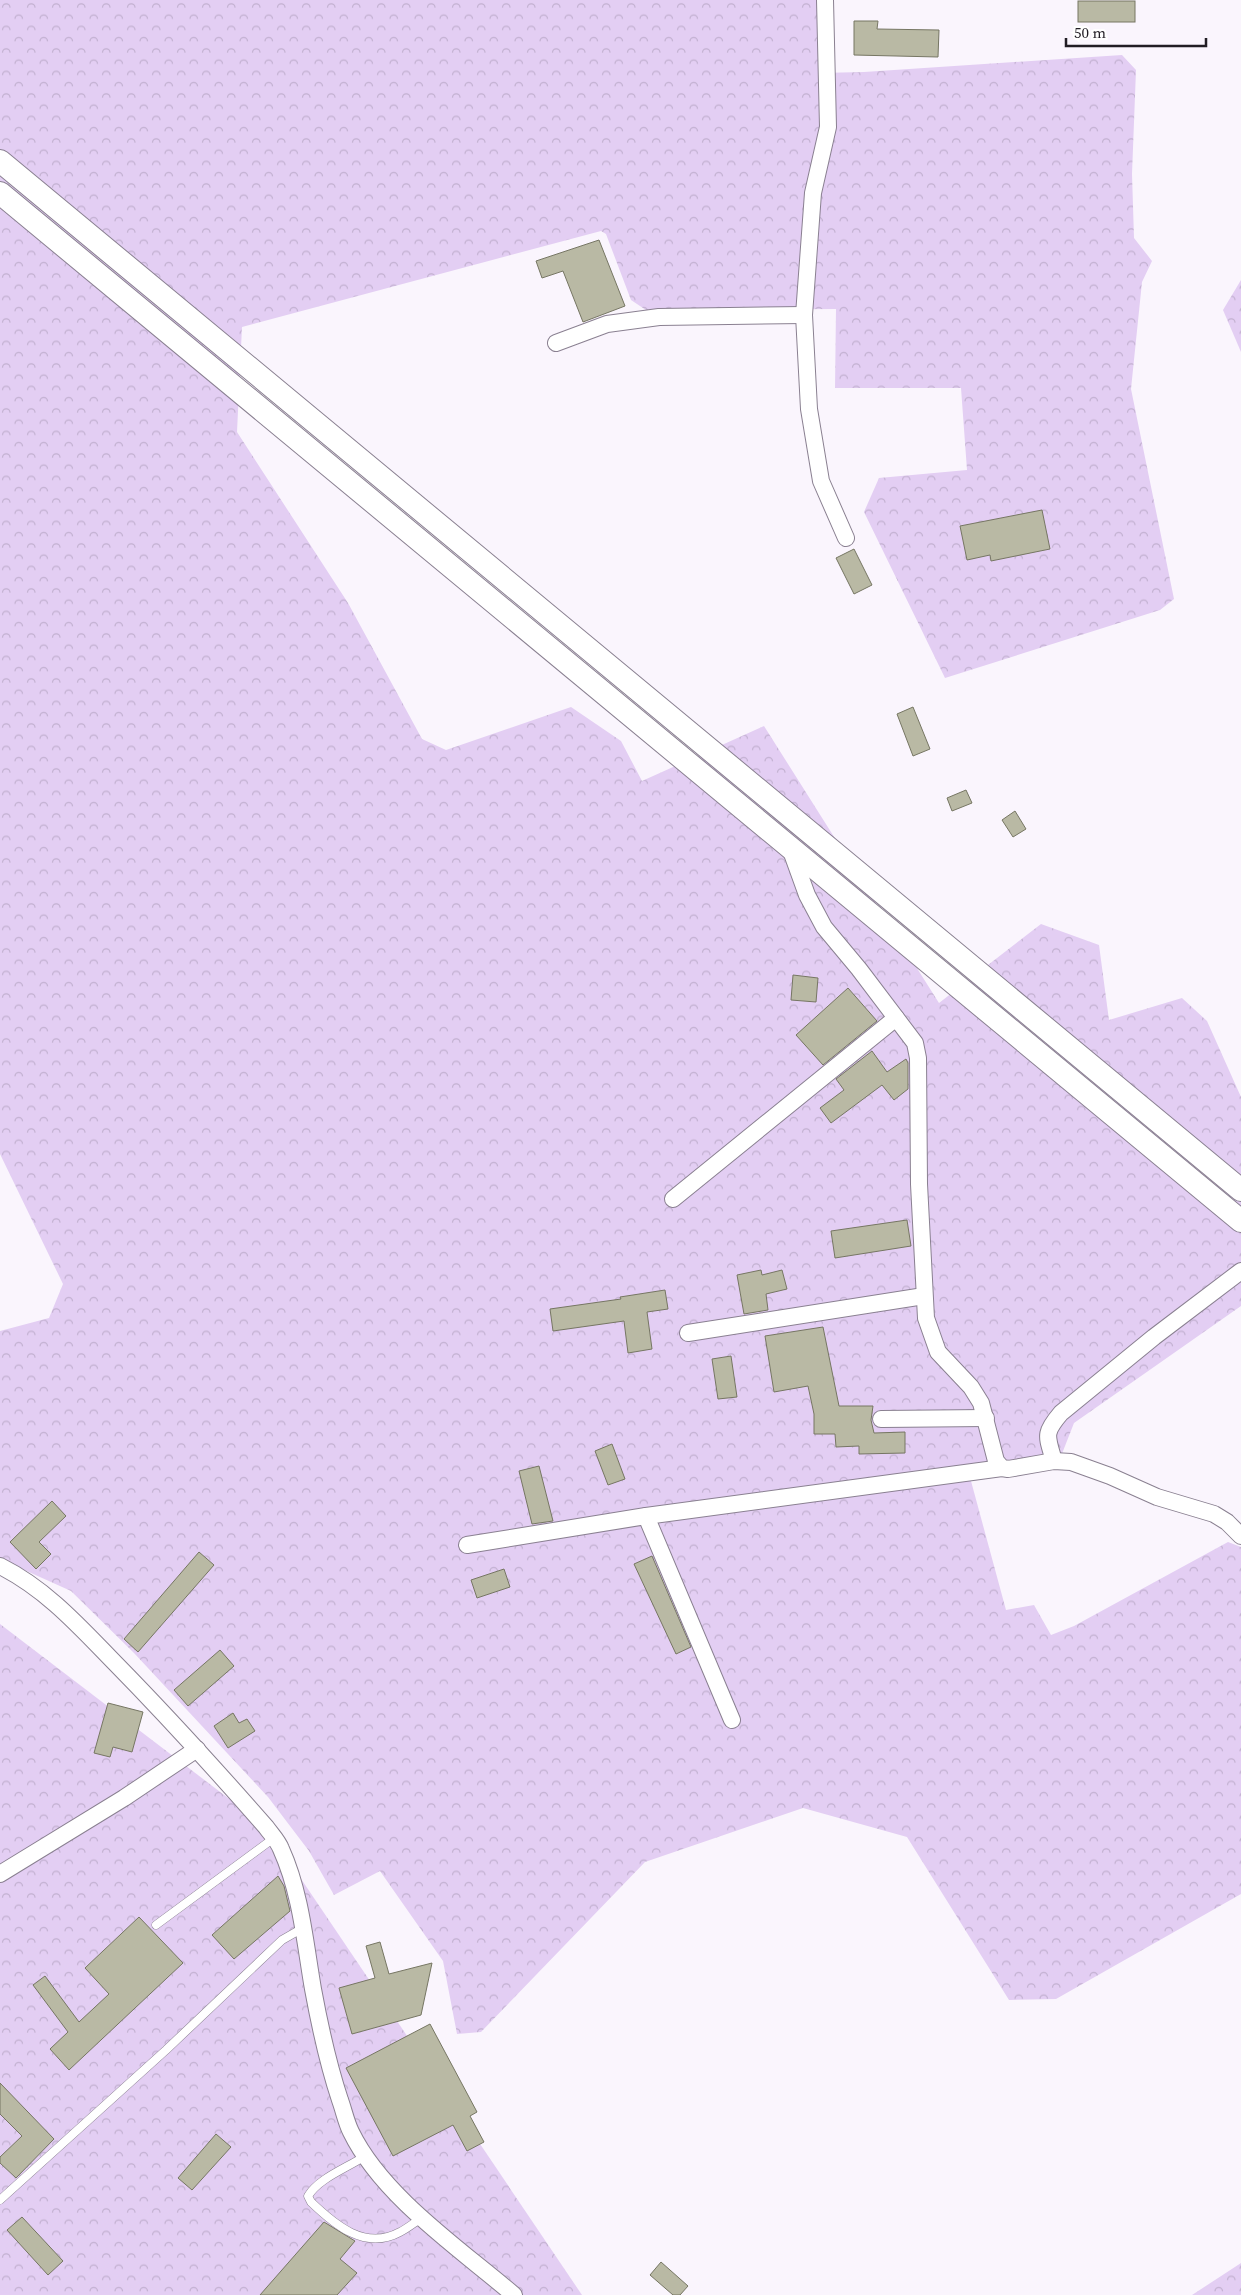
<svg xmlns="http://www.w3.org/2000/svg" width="1241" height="2295" font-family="'Source Serif 4',serif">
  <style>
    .forest { fill: url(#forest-crowns) }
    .building { fill: #b9b9a4; stroke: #767663 }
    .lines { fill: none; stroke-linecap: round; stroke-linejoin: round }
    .service-casing { stroke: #8a8091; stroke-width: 9 }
    .minor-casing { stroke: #8a8091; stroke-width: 18 }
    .secondary-casing { stroke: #8a8091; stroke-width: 24 }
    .service { stroke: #fff; stroke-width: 8 }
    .minor { stroke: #fff; stroke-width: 16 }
    .secondary { stroke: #fff; stroke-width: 22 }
  </style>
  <defs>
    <pattern id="forest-crowns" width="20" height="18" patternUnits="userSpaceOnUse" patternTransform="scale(1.25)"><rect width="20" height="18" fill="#e3cef3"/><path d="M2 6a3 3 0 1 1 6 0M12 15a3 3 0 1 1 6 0" fill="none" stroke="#c2b0d0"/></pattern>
  </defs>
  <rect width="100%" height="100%" fill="#faf5fd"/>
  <!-- forest -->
  <g class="forest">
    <path d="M0,0H817L819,73L864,72L1122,55L1136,70L1132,174L1134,238L1152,261L1142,282L1131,389L1174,599L1160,610L945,678L864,512L879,478L967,470L961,388H835L836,309L646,310L631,300L606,234L601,231L242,327L237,432L348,603L422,739L446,750L571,707L621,741L642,781L764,726L939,1003L1041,924L1099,945L1109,1020L1182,998L1207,1021L1241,1097V1306L1074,1423L1056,1469L971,1481L1006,1610L1034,1605L1051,1635L1074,1626L1228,1542L1241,1547V1894L1056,1999L1009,2000L907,1837L803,1808L645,1862L481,2032L457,2034L443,1961L380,1871L334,1895L309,1851L268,1797L134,1653L71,1591L0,1559V1331L49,1318L63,1284L0,1154Z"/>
    <path d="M1241,280V352L1223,310Z"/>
    <path d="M0,1624L266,1827L582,2295H0Z"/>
    <path d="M1241,2263V2295H1192Z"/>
  </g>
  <!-- building -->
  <g class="building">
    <rect x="1078" y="1" width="57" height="21"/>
    <path d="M854,21H878L877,29L939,30L938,57L854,55Z"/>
    <path d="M599,240L625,306L583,322L563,271L542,278L536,261Z"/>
    <path d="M1042,510L1050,549L991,561L990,555L967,560L960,526Z"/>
    <path d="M854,549L872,585L854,594L836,558Z"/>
    <path d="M913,707L930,749L913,756L897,714Z"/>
    <path d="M966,790L972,803L952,811L947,798Z"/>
    <path d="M1015,811L1026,829L1013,837L1002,820Z"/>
    <path d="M793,975L818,978L816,1002L791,1000Z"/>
    <path d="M848,988L877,1021L823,1065L796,1035Z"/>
    <path d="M872,1051L887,1072L906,1059L908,1063V1089L894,1100L882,1085L831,1123L820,1108L844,1090L836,1079Z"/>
    <path d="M907,1220L911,1246L835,1258L831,1231Z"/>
    <path d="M761,1270L762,1275L782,1270L787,1289L766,1294L768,1310L744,1314L737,1275Z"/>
    <path d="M665,1290L668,1309L647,1312L652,1349L628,1353L624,1321L553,1331L550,1309L621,1299L620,1297Z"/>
    <path d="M823,1327L839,1406H873L871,1420L874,1433L905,1432V1453L859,1454V1446L836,1447L835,1434H814V1414L808,1386L774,1392L765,1336Z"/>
    <path d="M731,1356L737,1397L718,1399L712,1359Z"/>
    <path d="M612,1444L625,1479L608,1485L595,1451Z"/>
    <path d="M539,1466L553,1521L532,1524L519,1471Z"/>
    <path d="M52,1501L66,1516L39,1542L51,1554L36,1569L10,1542Z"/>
    <path d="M199,1552L214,1565L138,1652L124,1639Z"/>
    <path d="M652,1556L691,1647L676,1654L634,1564Z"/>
    <path d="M504,1569L510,1587L477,1598L471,1580Z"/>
    <path d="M220,1650L234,1666L188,1706L174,1690Z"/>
    <path d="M108,1703L143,1712L132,1752L113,1747L110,1757L94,1753Z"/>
    <path d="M233,1713L239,1723L247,1719L255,1731L228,1748L214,1726Z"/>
    <path d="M278,1876L284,1886L290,1911L234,1959L212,1935Z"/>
    <path d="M139,1917L183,1963L69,2070L50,2049L68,2032L33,1985L45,1976L79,2022L109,1994L85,1968Z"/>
    <path d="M380,1942L389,1974L432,1963L421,2015L352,2034L339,1988L375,1978L366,1946Z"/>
    <path d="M430,2024L477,2112L470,2116L484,2142L467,2151L453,2125L393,2156L346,2068Z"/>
    <path d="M0,2083L54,2139L16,2178L0,2163V2157L22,2136L0,2114Z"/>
    <path d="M216,2134L231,2147L192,2190L178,2178Z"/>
    <path d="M22,2217L63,2261L48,2275L7,2230Z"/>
    <path d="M324,2222L355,2241L340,2259L357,2273L337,2295H260Z"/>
    <path d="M661,2262L688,2286L680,2295H673L650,2275Z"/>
  </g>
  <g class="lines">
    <!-- service casing -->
    <g class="service-casing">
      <g id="service">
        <path d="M156,1925L274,1838"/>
        <path d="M365,2156C347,2168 319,2178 308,2196L311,2202C335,2225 365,2251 400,2232C408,2228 415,2222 423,2217"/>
        <path d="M0,2200L166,2050L282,1940L303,1928"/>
      </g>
    </g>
    <!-- minor casing -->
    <g class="minor-casing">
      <g id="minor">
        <path d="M825,0L828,127L813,193L804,315L809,409L821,481L846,538"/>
        <path d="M556,343L607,324L659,317L804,315"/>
        <path d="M790,848L807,895L824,927L859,969L915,1043L918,1058L919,1184L926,1318L938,1352L971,1387L981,1403L996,1461L1002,1468L1008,1469L1054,1461L1071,1462L1110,1476L1157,1497L1214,1514L1227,1522L1241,1536"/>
        <path d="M673,1199L896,1018"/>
        <path d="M688,1333L924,1296"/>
        <path d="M881,1419L986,1418"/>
        <path d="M1054,1461C1047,1436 1043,1434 1061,1413L1154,1337L1241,1271"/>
        <path d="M646,1516L732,1720"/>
        <path d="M467,1545L646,1516L1002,1468"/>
        <path d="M0,1566C46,1589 79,1626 115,1663C167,1716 217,1771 266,1827C271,1834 278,1841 281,1849C301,1893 305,1943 313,1989C320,2027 328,2064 340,2100C344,2111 346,2122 351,2132C382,2196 460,2249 514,2295"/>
        <path d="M0,1874L124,1798L197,1749"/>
      </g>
    </g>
    <!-- secondary casing -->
    <g class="secondary-casing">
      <g id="secondary">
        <path d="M0,161L1241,1190"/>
        <path d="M0,193L1241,1221"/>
      </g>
    </g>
    <!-- service -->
    <use href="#service" class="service"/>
    <!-- minor -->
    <use href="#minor" class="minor"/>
    <!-- secondary -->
    <use href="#secondary" class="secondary"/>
  </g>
  <!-- scale -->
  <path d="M1066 38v8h140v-8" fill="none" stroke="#211d24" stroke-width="2.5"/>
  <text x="1074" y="38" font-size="15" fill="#211d24" stroke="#ffffff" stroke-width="4" paint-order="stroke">50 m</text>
</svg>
